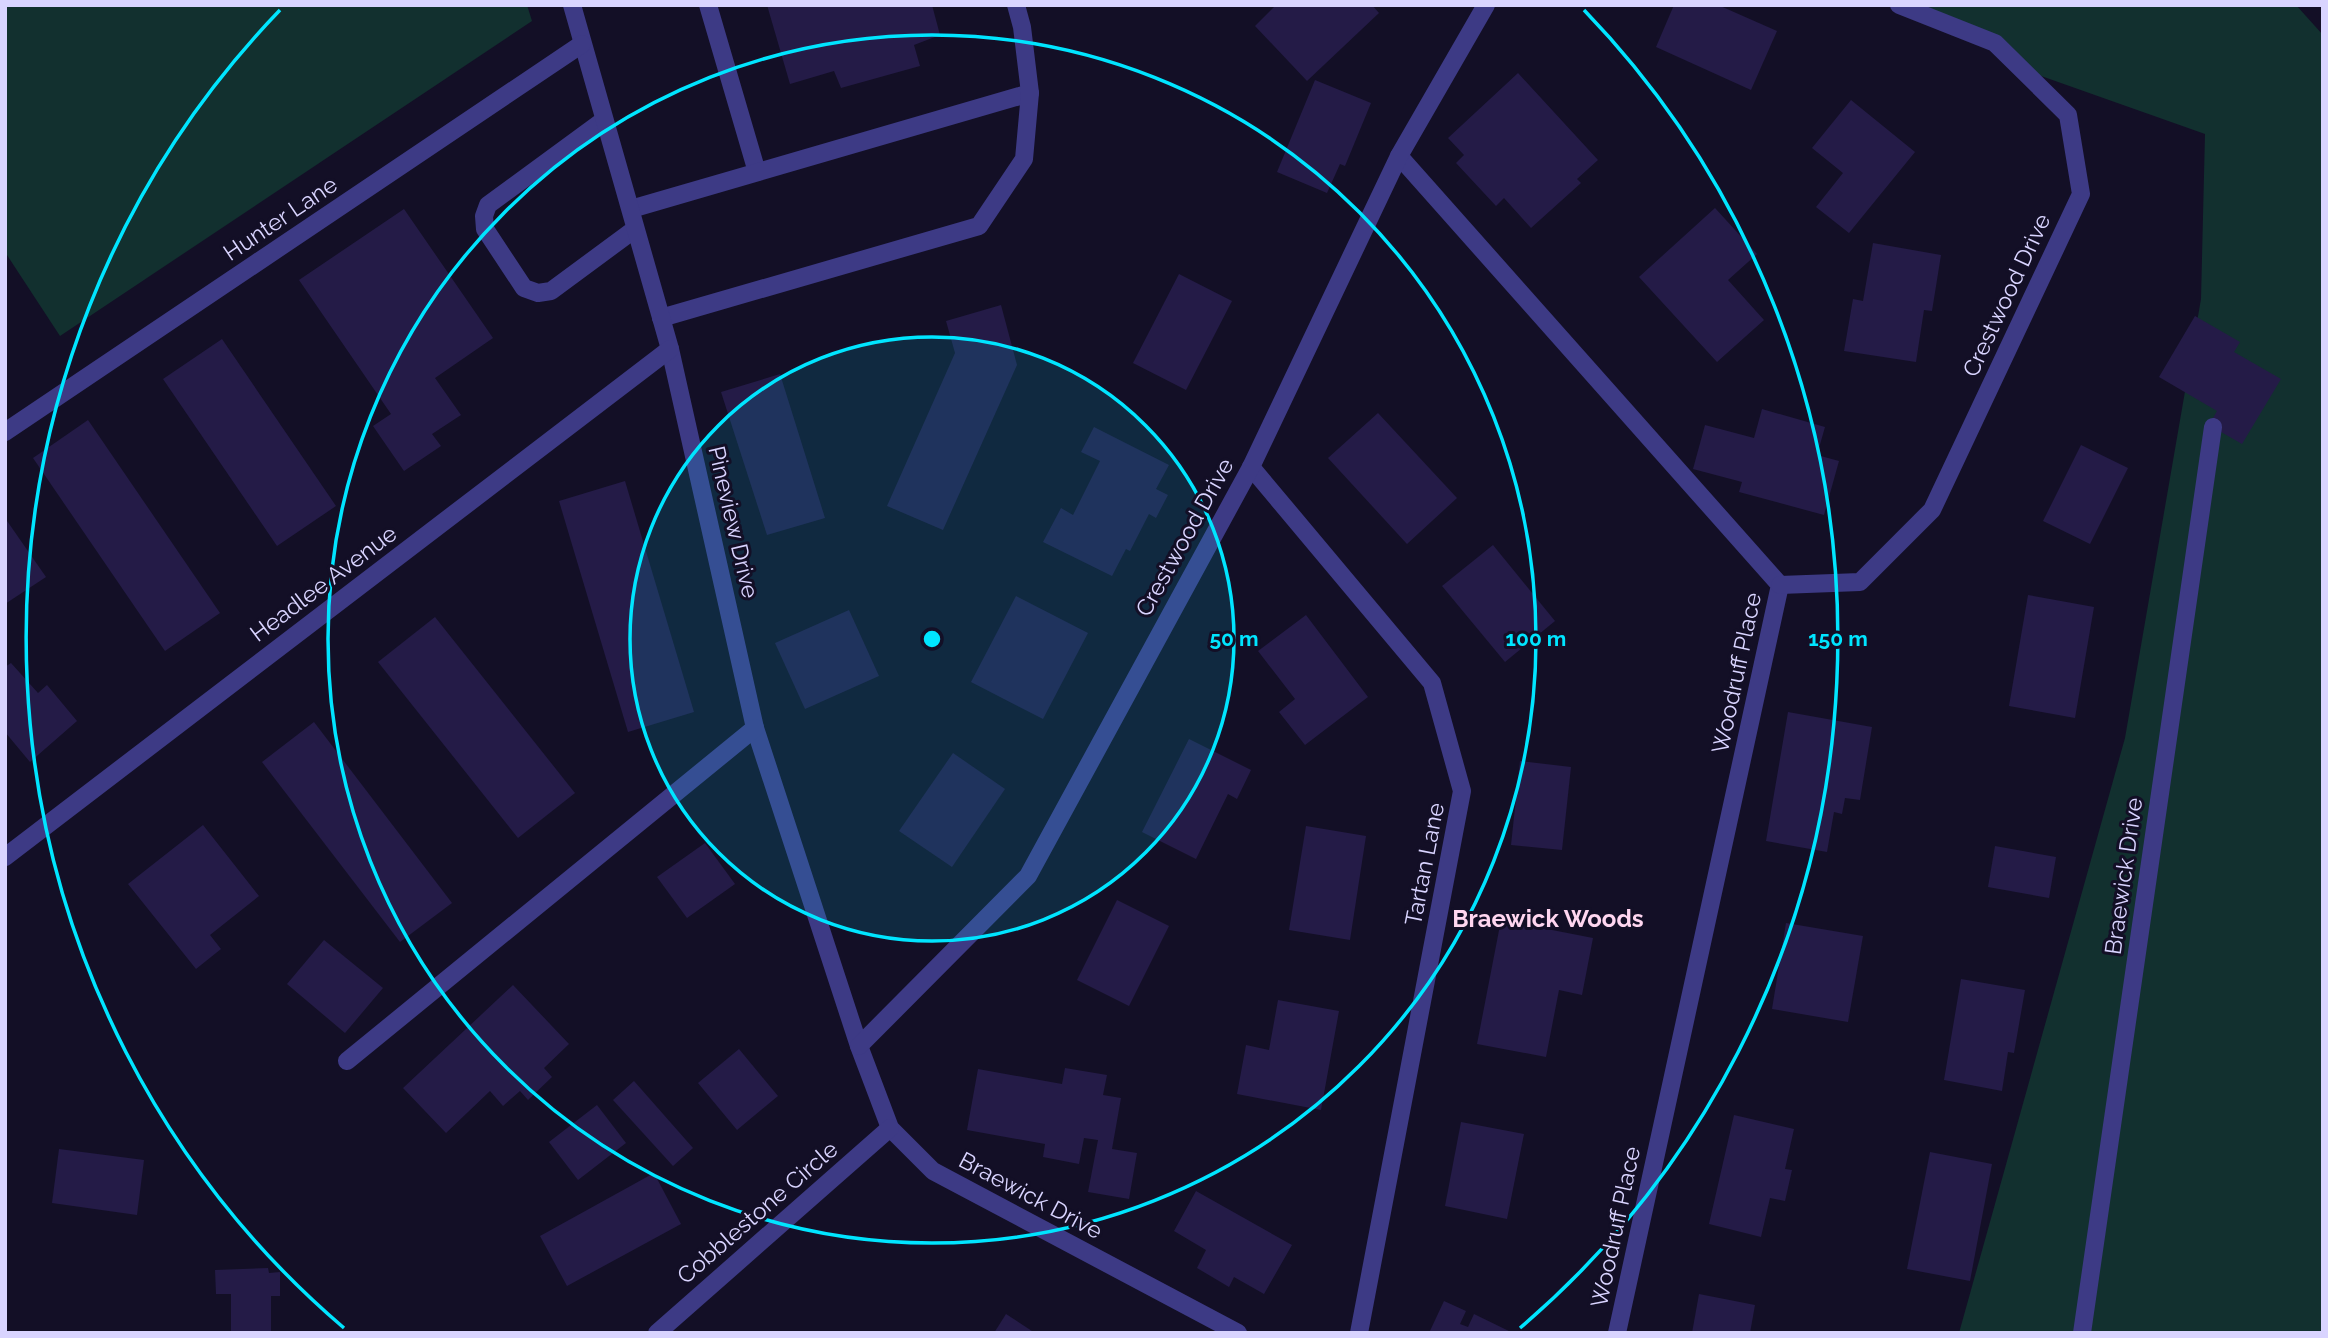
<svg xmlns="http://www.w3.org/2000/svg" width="2328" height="1338" font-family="Raleway,sans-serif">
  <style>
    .green { fill: #12302f }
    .building { fill: #241b47 }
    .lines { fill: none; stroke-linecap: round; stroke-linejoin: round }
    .lane { stroke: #3d3a85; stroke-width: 18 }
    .street { stroke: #3d3a85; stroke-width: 18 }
    .ring { fill: none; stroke: #00e5ff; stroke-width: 3.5 }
    .labels { text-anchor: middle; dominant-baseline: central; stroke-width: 6; stroke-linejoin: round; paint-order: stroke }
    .street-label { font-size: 23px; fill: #d9d4ff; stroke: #130f26 }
    .neighbourhood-label { font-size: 24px; font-weight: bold; fill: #ffd6f0; stroke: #130f26 }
    .centre { fill: #00e5ff; stroke: #130f26; stroke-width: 3.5 }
    .ring-label { font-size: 21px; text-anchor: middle; font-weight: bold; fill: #00e5ff; stroke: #130f26; stroke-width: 6; stroke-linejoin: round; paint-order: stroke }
  </style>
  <rect width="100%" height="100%" fill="#130f26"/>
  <!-- green -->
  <g class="green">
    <path d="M5,5H527L532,21L60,336L5,252Z"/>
    <path d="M1925,5H2296L2323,35V1333H1959L2125,738L2201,299L2205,134L2013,66Z"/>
  </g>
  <!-- building -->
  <g class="building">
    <path d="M767,5H932L940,35L914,45L920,66L841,88L834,71L790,84Z"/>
    <path d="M1276,5H1372L1379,13L1307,81L1255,26Z"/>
    <path d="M1674,5H1718L1777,31L1751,90L1656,47Z"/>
    <path d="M1518,73L1598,160L1577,179L1581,183L1531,228L1504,198L1496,206L1456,163L1464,155L1448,138Z"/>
    <path d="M1315,80L1371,103L1345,166L1340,164L1327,193L1277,172Z"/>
    <path d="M1851,100L1915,152L1849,233L1816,207L1843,173L1812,148Z"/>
    <path d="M1715,208L1757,254L1728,280L1764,320L1717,362L1639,277Z"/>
    <path d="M404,209L493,338L435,378L461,415L432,434L441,446L404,471L373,426L391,414L299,280Z"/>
    <path d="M1873,243L1941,255L1932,311L1924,310L1916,362L1844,351L1853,299L1863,301Z"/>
    <path d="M1179,274L1232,301L1186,390L1133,363Z"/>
    <path d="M1001,305L1017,365L943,530L887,506L955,353L946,321Z"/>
    <path d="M2195,316L2240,342L2234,352L2281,379L2242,444L2209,425L2217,411L2159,377Z"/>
    <path d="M222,339L336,506L277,546L163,379Z"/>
    <path d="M780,374L825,518L767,535L721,392Z"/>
    <path d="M1762,409L1825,427L1817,455L1839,461L1824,515L1739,492L1742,482L1693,469L1705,425L1754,438Z"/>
    <path d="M1378,413L1457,498L1407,544L1328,458Z"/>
    <path d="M88,420L220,613L165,651L33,458Z"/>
    <path d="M1094,427L1169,465L1156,489L1168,495L1156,518L1149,514L1130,551L1126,549L1112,576L1043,542L1061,508L1073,515L1100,461L1081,452Z"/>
    <path d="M2081,445L2128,468L2090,544L2043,521Z"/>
    <path d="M625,481L694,712L628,732L559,501Z"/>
    <path d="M5,518L46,577L5,604Z"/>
    <path d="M1493,545L1555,621L1505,662L1442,586Z"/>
    <path d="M2028,595L2094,607L2075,718L2009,706Z"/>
    <path d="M1016,596L1088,633L1043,719L971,682Z"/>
    <path d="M849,610L879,676L805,709L775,643Z"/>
    <path d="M1306,615L1368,697L1305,745L1279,712L1295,699L1258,651Z"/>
    <path d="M435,617L575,793L518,838L378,662Z"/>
    <path d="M11,663L38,693L47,685L77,721L30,762L5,732V667Z"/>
    <path d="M1788,712L1872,727L1860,800L1845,798L1842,814L1834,812L1827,852L1766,841Z"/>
    <path d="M314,722L452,903L400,942L262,762Z"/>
    <path d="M1189,739L1251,770L1237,799L1228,794L1196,859L1142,832Z"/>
    <path d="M953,753L1005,789L952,867L899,831Z"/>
    <path d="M1520,761L1571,767L1562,850L1511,845Z"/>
    <path d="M203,825L259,896L210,935L221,949L196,969L128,884Z"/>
    <path d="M1306,826L1366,836L1350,940L1289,930Z"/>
    <path d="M705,843L735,884L687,918L657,877Z"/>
    <path d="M1995,846L2056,857L2049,898L1988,887Z"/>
    <path d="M1117,900L1169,926L1129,1006L1077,980Z"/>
    <path d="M1501,920L1593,938L1582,995L1559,990L1546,1057L1477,1044Z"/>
    <path d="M1786,923L1863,936L1848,1022L1772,1009Z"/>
    <path d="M324,940L383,988L345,1033L287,984Z"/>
    <path d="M1961,979L2025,990L2014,1053L2008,1052L2002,1091L1944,1080Z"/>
    <path d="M513,985L569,1044L544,1068L552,1077L528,1100L520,1091L503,1106L490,1091L446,1133L403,1088Z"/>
    <path d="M1278,1000L1339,1011L1321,1110L1237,1094L1246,1045L1269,1050Z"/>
    <path d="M739,1049L778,1096L737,1130L698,1083Z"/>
    <path d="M1065,1068L1107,1075L1103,1095L1121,1098L1112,1149L1137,1153L1129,1199L1088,1192L1098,1140L1084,1138L1079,1164L1043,1157L1045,1144L967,1130L978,1069L1062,1084Z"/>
    <path d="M634,1081L693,1148L673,1166L613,1100Z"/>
    <path d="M597,1105L626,1143L578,1180L549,1142Z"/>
    <path d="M1734,1115L1794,1129L1785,1169L1792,1170L1785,1201L1770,1198L1761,1237L1709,1224Z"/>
    <path d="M1461,1122L1524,1134L1507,1219L1445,1206Z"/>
    <path d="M59,1149L144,1160L137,1215L52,1203Z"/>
    <path d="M1930,1152L1992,1164L1970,1281L1907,1269Z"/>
    <path d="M654,1173L681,1224L567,1286L540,1236Z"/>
    <path d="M1196,1191L1292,1245L1264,1294L1234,1277L1229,1287L1197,1268L1206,1250L1174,1231Z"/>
    <path d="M268,1268L269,1273L280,1272V1296H271V1333H231V1294H216L215,1270Z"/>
    <path d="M1699,1294L1755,1305L1750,1333H1692Z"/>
    <path d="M1444,1301L1466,1311L1460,1324L1468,1327L1474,1314L1513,1333H1429Z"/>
    <path d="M1006,1314L1035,1333H994Z"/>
  </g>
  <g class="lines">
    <!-- lane -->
    <g class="lane">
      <path d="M708,5L757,172"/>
      <path d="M604,120L488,205L484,216L485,229L524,288L538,293L551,291L635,229"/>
      <path d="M631,209L1030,93"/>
      <path d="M661,318L979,226L1024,159L1030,93L1022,27L1016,5"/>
    </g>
    <!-- street -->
    <g class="street">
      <path d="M572,5L670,349L755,728L859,1046L890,1128L933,1171L1238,1333"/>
      <path d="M1399,156L1780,585L1617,1333"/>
      <path d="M5,432L582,44"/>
      <path d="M1251,467L1432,683L1462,791L1359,1333"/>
      <path d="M1780,585L1860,582L1932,510L2081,194L2068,115L1995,43L1899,5"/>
      <path d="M5,857L670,349"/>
      <path d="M859,1046L1028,876L1251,467L1399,156L1486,5"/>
      <path d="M347,1061L755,728"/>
      <path d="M657,1333L890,1128"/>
      <path d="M2082,1333L2213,427"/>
    </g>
  </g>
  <!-- distance rings -->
  <circle cx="932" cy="639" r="302" fill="#00e5ff" fill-opacity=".12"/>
  <g class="ring">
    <circle cx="932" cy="639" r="302"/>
    <circle cx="932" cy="639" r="604"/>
    <path d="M344 1328A906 906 0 0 1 280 10M1584 10A906 906 0 0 1 1520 1328"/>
  </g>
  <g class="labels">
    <!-- street labels -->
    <g class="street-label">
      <text transform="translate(280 218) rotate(-34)">Hunter Lane</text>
      <text transform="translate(2006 295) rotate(-65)">Crestwood Drive</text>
      <text transform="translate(734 522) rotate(77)">Pineview Drive</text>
      <text transform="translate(1184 537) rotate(-61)">Crestwood Drive</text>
      <text transform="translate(323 583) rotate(-37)">Headlee Avenue</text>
      <text transform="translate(1736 673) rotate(-78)">Woodruff Place</text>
      <text transform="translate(1424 864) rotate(-79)">Tartan Lane</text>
      <text transform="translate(2123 876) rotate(-82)">Braewick Drive</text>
      <text transform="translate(1031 1195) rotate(28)">Braewick Drive</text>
      <text transform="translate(757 1212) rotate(-41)">Cobblestone Circle</text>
      <text transform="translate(1615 1227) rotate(-78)">Woodruff Place</text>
    </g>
    <!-- neighbourhood labels -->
    <g class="neighbourhood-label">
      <text x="1548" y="918">Braewick Woods</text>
    </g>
  </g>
  <circle cx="932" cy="639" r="10" class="centre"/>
  <g class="ring-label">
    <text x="1234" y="646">50 m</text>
    <text x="1536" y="646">100 m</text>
    <text x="1838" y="646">150 m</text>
  </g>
  <!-- border -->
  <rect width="2328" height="1338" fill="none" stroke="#d9d4ff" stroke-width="14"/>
</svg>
